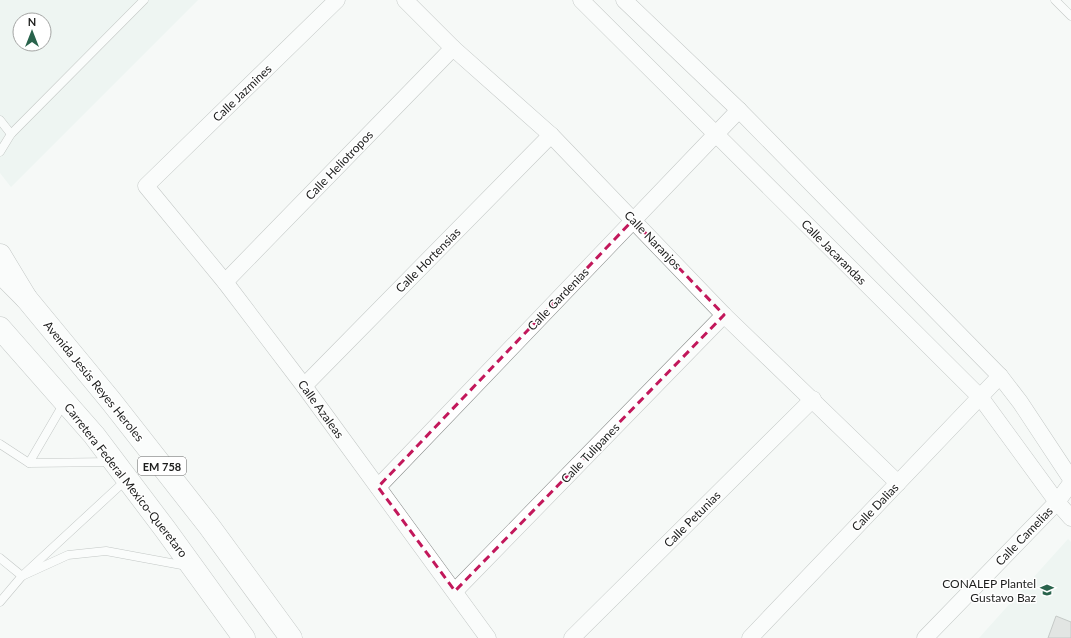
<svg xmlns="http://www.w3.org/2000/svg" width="1071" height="638" font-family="Lato,sans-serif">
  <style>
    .built { fill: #e4f0ea; fill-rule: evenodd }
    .building { fill: #c9cdcb; stroke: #898d8b }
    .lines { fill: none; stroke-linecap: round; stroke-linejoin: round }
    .service-casing { stroke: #878b89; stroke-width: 9 }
    .minor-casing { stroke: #878b89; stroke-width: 17 }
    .trunk-casing { stroke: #878b89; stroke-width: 23 }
    .motorway-casing { stroke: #878b89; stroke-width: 23 }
    .service { stroke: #fff; stroke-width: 8 }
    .minor { stroke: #fff; stroke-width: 16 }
    .trunk { stroke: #fff; stroke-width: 22 }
    .motorway { stroke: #fff; stroke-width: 22 }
    .marked { fill: none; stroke: #c2185b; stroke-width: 3; stroke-dasharray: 8 5; stroke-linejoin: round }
    .labels { text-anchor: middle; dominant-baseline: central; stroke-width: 3; stroke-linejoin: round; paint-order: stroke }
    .shield { fill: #fff; stroke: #606160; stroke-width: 1 }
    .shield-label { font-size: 11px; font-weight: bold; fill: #1c1d1c }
    .street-label { font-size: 12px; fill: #1c1d1c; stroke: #fff }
    .poi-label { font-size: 12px; fill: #1c1d1c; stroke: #fff; text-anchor: end }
  </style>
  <rect width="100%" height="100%" fill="#f5f9f7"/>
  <!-- built -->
  <g class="built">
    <path d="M0,0H198L11,187L0,173ZM20,20H44V44H20Z"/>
    <path d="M1068,539L1071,542V638H979Z"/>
  </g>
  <!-- building -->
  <path class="building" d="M1056,616L1071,622V638H1048Z"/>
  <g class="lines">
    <!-- service casing -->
    <g class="service-casing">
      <g id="service">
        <path d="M1055,0L1071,16"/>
        <path d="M0,120L11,134"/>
        <path d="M0,152L11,134L144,0"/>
        <path d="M0,444L29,463L112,462"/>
        <path d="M29,463L64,403"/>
        <path d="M0,558L22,576"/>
        <path d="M22,576L68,555L106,551L187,566"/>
        <path d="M0,602L22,576L127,479"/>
      </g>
    </g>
    <!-- minor casing -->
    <g class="minor-casing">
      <g id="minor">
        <path d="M337,0L146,186L225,282L304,386L488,638"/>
        <path d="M405,0L453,48L551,135L724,315L898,483"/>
        <path d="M581,0L981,398L1057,502L1071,518"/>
        <path d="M624,0L739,110L1000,376L1020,402L1071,479"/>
        <path d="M225,282L453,48"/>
        <path d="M304,386L551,135"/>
        <path d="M378,487L739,110"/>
        <path d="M455,591L724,315"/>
        <path d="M572,638L813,399"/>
        <path d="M750,638L1000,376"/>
        <path d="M925,638L1057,502L1071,483"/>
      </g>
    </g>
    <!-- trunk casing -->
    <g class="trunk-casing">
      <g id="trunk">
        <path d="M0,255L26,298L111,401L209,526L291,638"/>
        <path d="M0,328L94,435L165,529L244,638"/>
      </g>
    </g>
    <!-- motorway casing -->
    <g class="motorway-casing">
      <path id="motorway" d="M0,272L26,298"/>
    </g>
    <!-- service -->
    <use href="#service" class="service"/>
    <!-- minor -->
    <use href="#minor" class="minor"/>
    <!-- trunk -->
    <use href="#trunk" class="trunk"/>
    <!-- motorway -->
    <use href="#motorway" class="motorway"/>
  </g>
  <!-- marked area -->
  <path d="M0 0H1071V638H0ZM633,220L724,315L455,591L378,487Z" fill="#f5f9f7" fill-opacity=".55" fill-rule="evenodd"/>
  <path class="marked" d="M633,220L724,315L455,591L378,487Z"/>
  <!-- icons -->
  <defs>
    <g id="school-bare" transform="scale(1.08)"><path d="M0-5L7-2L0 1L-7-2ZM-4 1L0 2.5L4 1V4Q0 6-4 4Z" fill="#29634c" stroke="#fff" stroke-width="2.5" paint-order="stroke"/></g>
  </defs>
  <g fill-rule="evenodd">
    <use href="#school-bare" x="1047" y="590"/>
  </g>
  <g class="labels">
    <!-- shield labels -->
    <rect class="shield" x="138" y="457" width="48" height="18" rx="3"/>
    <g class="shield-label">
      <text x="162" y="466">EM 758</text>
    </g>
    <!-- street labels -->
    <g class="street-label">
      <text transform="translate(242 93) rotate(-44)">Calle Jazmines</text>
      <text transform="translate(339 165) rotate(-46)">Calle Heliotropos</text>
      <text transform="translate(653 240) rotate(46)">Calle Naranjos</text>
      <text transform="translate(834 252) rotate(45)">Calle Jacarandas</text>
      <text transform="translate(428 260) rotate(-45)">Calle Hortensias</text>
      <text transform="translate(558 299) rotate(-46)">Calle Gardenias</text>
      <text transform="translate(94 381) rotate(51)">Avenida Jesús Reyes Heroles</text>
      <text transform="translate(321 409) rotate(54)">Calle Azaleas</text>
      <text transform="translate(590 453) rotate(-46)">Calle Tulipanes</text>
      <text transform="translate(126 480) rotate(52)">Carretera Federal Mexico-Queretaro</text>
      <text transform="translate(875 507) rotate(-46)">Calle Dalias</text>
      <text transform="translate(692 519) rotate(-45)">Calle Petunias</text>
      <text transform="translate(1024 536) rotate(-46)">Calle Camelias</text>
    </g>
    <!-- poi labels -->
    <g class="poi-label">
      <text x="1036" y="583">CONALEP Plantel<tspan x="1036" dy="14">Gustavo Baz</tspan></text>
    </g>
  </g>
  <!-- north arrow -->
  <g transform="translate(32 32)"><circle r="19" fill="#ffffff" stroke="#a4a5a4"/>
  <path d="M0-3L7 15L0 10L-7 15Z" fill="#29634c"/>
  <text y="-6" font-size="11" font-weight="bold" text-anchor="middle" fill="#1c1d1c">N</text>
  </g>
</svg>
